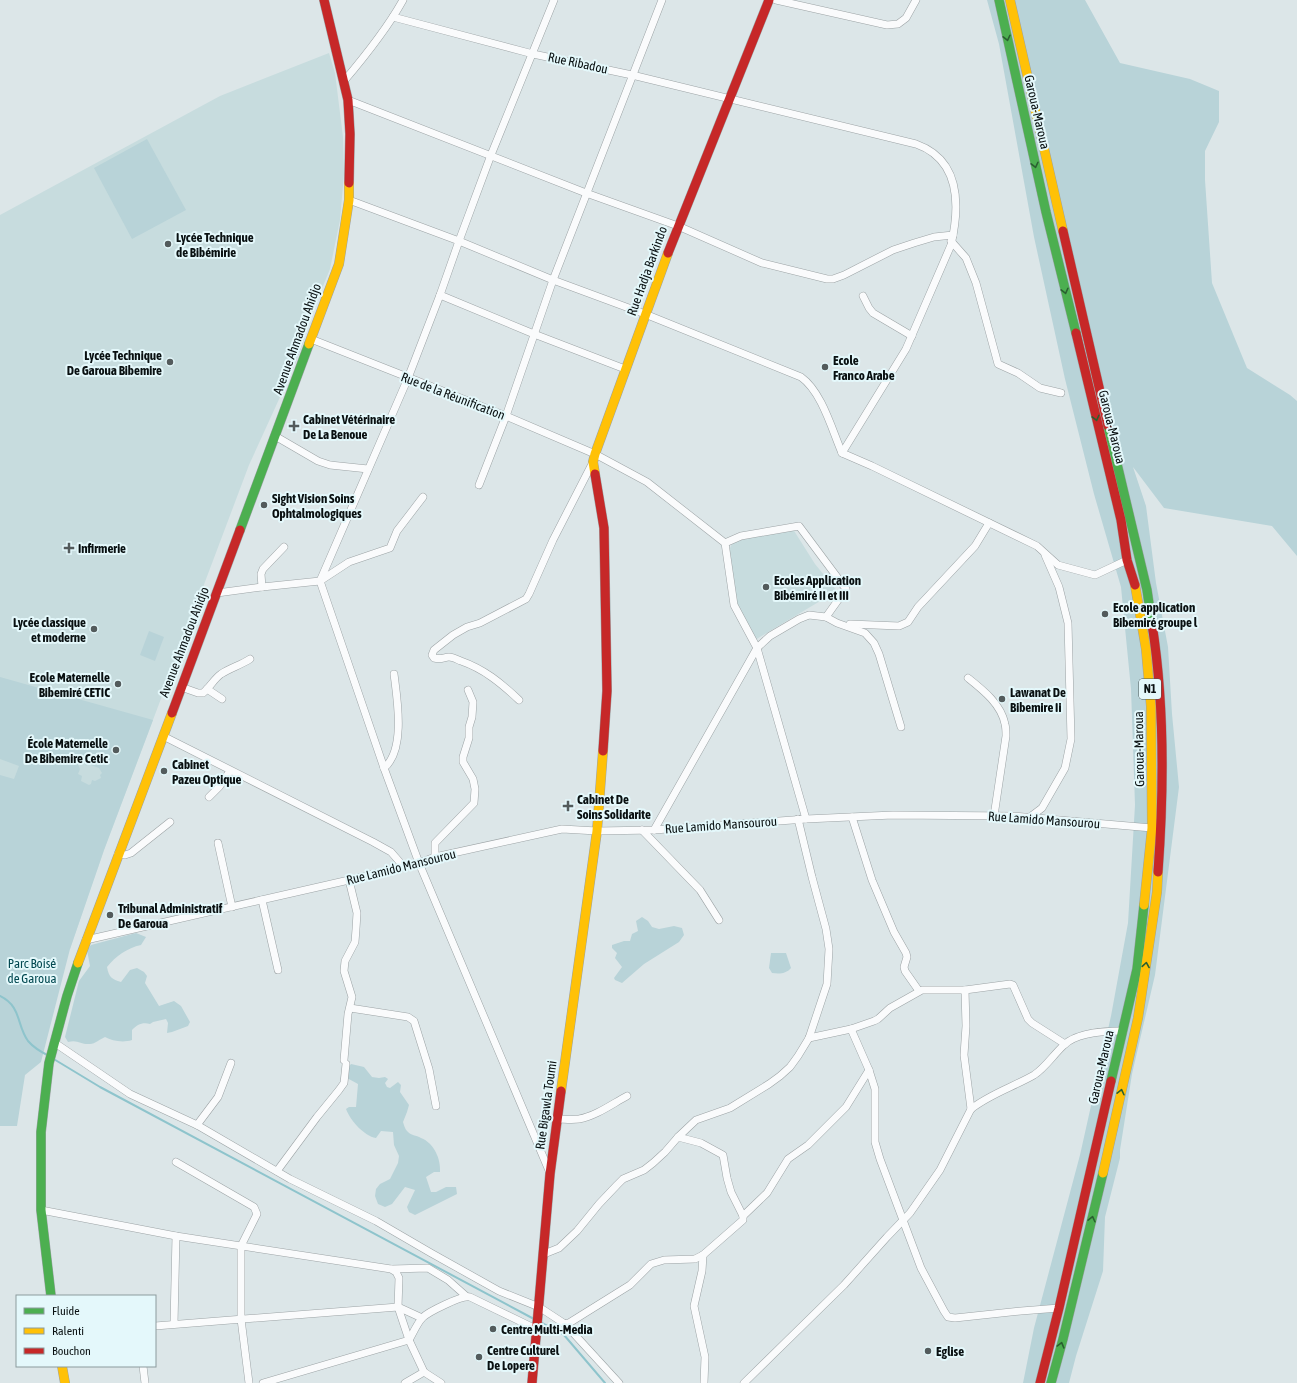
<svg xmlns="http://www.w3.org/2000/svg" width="1297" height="1383" font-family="'Asap Condensed',sans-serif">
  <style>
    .built { fill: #c7dcde }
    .green { fill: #b8d3d8; fill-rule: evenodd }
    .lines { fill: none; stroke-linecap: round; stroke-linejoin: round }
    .stream { stroke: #8ec4cc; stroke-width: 2 }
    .street-casing { stroke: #9ca3a5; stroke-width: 8 }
    .fast-casing { stroke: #9ca3a5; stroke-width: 10 }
    .slow-casing { stroke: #9ca3a5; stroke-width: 10 }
    .jam-casing { stroke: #9ca3a5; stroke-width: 10 }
    .street { stroke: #fafbfc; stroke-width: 7 }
    .fast { stroke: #4caf50; stroke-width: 9 }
    .slow { stroke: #ffc107; stroke-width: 9 }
    .jam { stroke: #c62828; stroke-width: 9 }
    .oneway { stroke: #2a6030 }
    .poi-dot { fill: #535b5c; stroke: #e4f8fb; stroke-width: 1.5 }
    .labels { text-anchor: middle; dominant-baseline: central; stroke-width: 4; stroke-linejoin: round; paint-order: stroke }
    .shield { fill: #e4f8fb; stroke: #4b5657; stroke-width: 1 }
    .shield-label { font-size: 12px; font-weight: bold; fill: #091011 }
    .street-label { font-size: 13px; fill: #091011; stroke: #e4f8fb }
    .poi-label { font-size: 13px; font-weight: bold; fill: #091011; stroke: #e4f8fb; text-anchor: start }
    .park-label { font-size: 13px; fill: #034951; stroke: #e4f8fb }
  </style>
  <rect width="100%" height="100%" fill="#dce6e8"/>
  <!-- built -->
  <g class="built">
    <path d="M329,53L335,73L343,137L344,174L340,220L330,269L304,333L305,338L296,362L249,465L104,850L70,949L0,922V215L220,96Z"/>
    <path d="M791,526L815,564L837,591L755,640L736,604L727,555L734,539Z"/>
  </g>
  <!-- green -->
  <g class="green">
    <path d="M987,0H1085L1120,63L1190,79L1219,91V122L1205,151V180L1212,283L1247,368L1290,395L1297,401V556L1272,526L1164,508L1133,467L1146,506L1156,583L1168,647L1172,714L1179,787L1155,975L1132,1074L1120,1150V1158L1105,1217L1103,1271L1076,1356L1069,1383H1023L1034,1328L1080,1155L1111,1016L1128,923L1135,805L1131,689L1121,587L1094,494L1065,379L1034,237L999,44Z"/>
    <path d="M147,139L186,210L132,239L94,168Z"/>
    <path d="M149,631L164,637L155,661L140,655Z"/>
    <path d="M0,677L153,720L104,850L70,949L41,1062L25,1075L17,1126H0V775L14,779L19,766L0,759ZM81,762L85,763L86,766L88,764L99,768L102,773L100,775L101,778L95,781L92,780L91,784L89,785L81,781L82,776L78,774L80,769L78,764Z"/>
    <path d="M642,917L648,921L652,927L659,929L674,926L682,928L684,935L679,942L644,964L622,983L615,980L614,978L622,967L615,958L617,953L612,948V945L624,941H630L632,934L638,931L636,921Z"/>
    <path d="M136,933L146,937L141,945C127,948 116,956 107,967C109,978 112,979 121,982L130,970L137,968L144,972L147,976L145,983L159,1006L174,1001L181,1006L190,1022L188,1026L172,1032L167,1033L168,1023L166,1019L153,1022L150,1024C142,1022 137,1025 132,1030V1040C123,1043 112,1041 105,1037C100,1039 95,1044 90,1044C81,1045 78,1039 68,1042L65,1037L79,981L90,966L87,950L91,945Z"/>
    <path d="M771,953H786L791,968C786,974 779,974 772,973L769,968Z"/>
    <path d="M351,1064L364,1067L372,1077L379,1078L385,1077L388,1079L385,1083L387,1087L390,1088L398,1082L401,1085L400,1092L409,1105L407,1112L403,1122C404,1125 405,1129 407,1131C411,1136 416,1135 421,1138C434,1143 441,1159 440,1172H434L426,1177L431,1192H436L446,1187H456L457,1194L415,1215L409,1212L407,1207L415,1190L405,1187L392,1204L385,1207L378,1204L375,1196L376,1189L380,1184L390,1179L398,1163L399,1156L394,1145L393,1132L381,1131L376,1138C364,1136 350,1120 346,1109L349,1107H356L358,1084L347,1078L346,1070Z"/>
  </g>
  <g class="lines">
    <!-- stream -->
    <g class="stream">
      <path d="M0,996C22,1007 16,1024 28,1041C34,1048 41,1052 49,1056"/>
      <path d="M52,1058L100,1087L534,1319"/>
      <path d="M540,1322L564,1335L605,1383"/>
    </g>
    <!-- street casing -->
    <g class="street-casing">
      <g id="street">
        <path d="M776,0L887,25L898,24L906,18L916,0"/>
        <path d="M393,17L533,54L632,75L916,144C961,160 960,206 951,245L906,349L842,453"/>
        <path d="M344,81C366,55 387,29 403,0"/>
        <path d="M348,100L586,193L678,226L762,263L827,279H833L844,275L893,250L914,243L934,237L953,235"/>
        <path d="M349,200L459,241L553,280L645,314L801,377C822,392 832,430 842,453L872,466L1037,546L1058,565L1095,575L1127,560"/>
        <path d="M951,241L966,258L976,283L998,364L1018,373L1040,388L1061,393"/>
        <path d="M440,295L534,334L625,369"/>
        <path d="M863,296L869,308L873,313L912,336"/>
        <path d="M311,339L506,416L595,454L647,482L725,543L734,605L757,648L806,819"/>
        <path d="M275,436L318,461L330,465L368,469"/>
        <path d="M479,485L506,416L553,280L662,0"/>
        <path d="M725,543L741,536L799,526L846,589L826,617"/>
        <path d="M262,587L261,574L263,569L284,547"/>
        <path d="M217,593L262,587L320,581L349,562L390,548L397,531L423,497"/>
        <path d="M850,624L899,626L908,622L918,607L975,546L989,523"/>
        <path d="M968,678C983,690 1001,704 1005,724C1006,728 1006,732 1006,736L994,816"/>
        <path d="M181,687L198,693H203C210,687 214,679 221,674C230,668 241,665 250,659"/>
        <path d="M207,689L222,699"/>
        <path d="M519,700C501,683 484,669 461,661C458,660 453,657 449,657C444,657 442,660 434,658L432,655L434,650L453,635L467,627L480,623L526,599L529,594L553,540L593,462"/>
        <path d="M163,736L373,842L391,852L404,867"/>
        <path d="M384,768C406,750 397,698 394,674"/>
        <path d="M209,797L219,787L230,771"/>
        <path d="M852,817L872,880L894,932L906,953L907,957L904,967L905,971L919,991"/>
        <path d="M1030,817L1042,808L1065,768L1071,739L1068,623L1059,587L1045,555"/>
        <path d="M642,830L700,890L719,920"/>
        <path d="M654,830L757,648L770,636L799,619L809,615L826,617L837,623L865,633L874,643L879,654L901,727"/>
        <path d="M218,843L232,907"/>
        <path d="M118,854L125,855L131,853L170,822"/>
        <path d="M435,857V843L474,803L475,789L473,779L463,762V757L469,738V727L472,717L473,702L468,690"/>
        <path d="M262,900L278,970"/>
        <path d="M86,940L349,880L419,863L435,857L562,829L597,831L654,830L806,819L893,815L1012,816L1152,828"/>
        <path d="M965,990L966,1026L964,1055L971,1109"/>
        <path d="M350,1008L408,1017L414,1021L429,1069L436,1106"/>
        <path d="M851,1029L869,1070L875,1089V1142L880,1159L921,1268L944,1311L948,1317L955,1318L1021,1311L1059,1308"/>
        <path d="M809,1038L851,1029L874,1021L878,1019L890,1008L922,990H965L1010,984L1013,985L1028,1019L1032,1023L1065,1044"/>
        <path d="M55,1043L130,1094L197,1125L290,1179L376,1221L431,1253L499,1291L539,1307L565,1324L569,1323L630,1285L651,1264L664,1260L695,1259L703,1255L743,1220V1216L731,1192L727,1178L723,1155L701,1143L678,1137L665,1152L653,1163L644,1170L623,1179L617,1185L599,1204L577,1231L559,1248L544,1254"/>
        <path d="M344,1060L348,1014L352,997L344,971L345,961L355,942L356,929L357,913L349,880"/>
        <path d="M557,1119C564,1119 572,1120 579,1119C596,1116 612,1104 627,1096"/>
        <path d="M197,1125L218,1097L231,1063"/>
        <path d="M678,1137L696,1120L730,1108L769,1084L780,1076L790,1067L798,1056L809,1038L827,984L829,949L826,929L812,877L798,819"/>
        <path d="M176,1162L254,1207L257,1214L241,1246V1319L249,1383"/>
        <path d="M277,1171L317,1117L339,1090L344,1083L346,1064"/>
        <path d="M550,1173L419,863L384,768L320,581L408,378L440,295L459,241L491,155L554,0"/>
        <path d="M41,1210L176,1236L391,1269L396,1272L399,1278L398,1307L409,1340L424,1372L441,1383"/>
        <path d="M743,1216L767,1193L788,1159L808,1145L846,1107L869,1070"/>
        <path d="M703,1255L702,1271L694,1306L705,1357L704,1383"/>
        <path d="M392,1269L428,1268L448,1280L466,1296"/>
        <path d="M174,1324L176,1236"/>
        <path d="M565,1324L619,1383"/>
        <path d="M155,1326L398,1307L422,1318"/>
        <path d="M143,1366L145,1383"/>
        <path d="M263,1383L409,1340C413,1333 417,1324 422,1318C428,1312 462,1295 470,1297L536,1329"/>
        <path d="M405,1383L424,1372"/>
        <path d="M744,1383L844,1285L887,1237L910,1213L940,1170L971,1109C990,1094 1013,1087 1034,1075C1045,1068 1054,1054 1064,1045C1077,1032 1105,1031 1123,1031"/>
      </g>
    </g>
    <!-- fast casing -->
    <g class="fast-casing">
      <g id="fast">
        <path d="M999,0L1046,212L1076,333"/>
        <path d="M1108,426L1147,590L1152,624"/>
        <path d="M240,530L309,344"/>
        <path d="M1111,1081L1137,969L1144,905"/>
        <path d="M51,1296L41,1210V1132L49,1063L67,996L78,963"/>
        <path d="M1051,1383L1063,1339L1103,1173"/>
      </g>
    </g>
    <!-- slow casing -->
    <g class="slow-casing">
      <g id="slow">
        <path d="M1010,0L1063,231"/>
        <path d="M309,344L339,264L349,200V183"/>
        <path d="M595,474L593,462L595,454L668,253"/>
        <path d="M1135,585L1146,649L1151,706L1152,828L1144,905"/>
        <path d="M78,963L172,713"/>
        <path d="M561,1091L597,831L603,751"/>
        <path d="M1103,1173L1138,1018L1157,892L1158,872"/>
        <path d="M62,1366L65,1383"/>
      </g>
    </g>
    <!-- jam casing -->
    <g class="jam-casing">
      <g id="jam">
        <path d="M324,0L348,100L350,134L349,183"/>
        <path d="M1063,231L1108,426"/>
        <path d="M668,253L769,0"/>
        <path d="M1076,333L1121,520L1127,560L1135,585"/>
        <path d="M595,474L604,528L607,691L603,751"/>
        <path d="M1152,624C1165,706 1164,790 1158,872"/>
        <path d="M172,713L240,530"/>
        <path d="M532,1383L550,1174L561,1091"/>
        <path d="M1040,1383L1059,1308L1111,1081"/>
      </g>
    </g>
    <!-- street -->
    <use href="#street" class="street"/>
    <!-- fast -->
    <use href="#fast" class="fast"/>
    <!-- slow -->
    <use href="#slow" class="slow"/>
    <!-- jam -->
    <use href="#jam" class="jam"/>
  </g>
  <!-- one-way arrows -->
  <defs><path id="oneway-chevron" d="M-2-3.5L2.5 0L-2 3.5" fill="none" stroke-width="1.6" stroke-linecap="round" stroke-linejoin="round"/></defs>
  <g class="oneway">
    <use href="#oneway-chevron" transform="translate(1007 38) rotate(77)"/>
    <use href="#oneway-chevron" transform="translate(1035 165) rotate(77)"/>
    <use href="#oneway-chevron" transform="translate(1065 291) rotate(76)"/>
    <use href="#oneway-chevron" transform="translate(1096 418) rotate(76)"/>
    <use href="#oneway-chevron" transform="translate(1146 965) rotate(-81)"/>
    <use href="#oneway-chevron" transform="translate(1121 1092) rotate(-77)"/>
    <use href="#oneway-chevron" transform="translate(1092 1219) rotate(-77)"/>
    <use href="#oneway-chevron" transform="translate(1061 1345) rotate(-75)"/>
  </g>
  <!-- markers -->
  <g class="poi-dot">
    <circle cx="168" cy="244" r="4"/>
    <circle cx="170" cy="362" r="4"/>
    <circle cx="825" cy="367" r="4"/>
    <path d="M292 420h4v4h4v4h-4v4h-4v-4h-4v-4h4z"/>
    <circle cx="264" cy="505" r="4"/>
    <path d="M67 542h4v4h4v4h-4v4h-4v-4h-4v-4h4z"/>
    <circle cx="766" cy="587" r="4"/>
    <circle cx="1105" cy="614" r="4"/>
    <circle cx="94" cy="629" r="4"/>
    <circle cx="118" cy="684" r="4"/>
    <circle cx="1002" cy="699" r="4"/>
    <circle cx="116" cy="750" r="4"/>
    <circle cx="164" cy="771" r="4"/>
    <path d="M566 800h4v4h4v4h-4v4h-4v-4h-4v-4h4z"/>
    <circle cx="110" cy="915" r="4"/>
    <circle cx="493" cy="1329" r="4"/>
    <circle cx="928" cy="1351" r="4"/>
    <circle cx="479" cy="1357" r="4"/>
  </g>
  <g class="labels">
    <!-- shield labels -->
    <rect class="shield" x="1139" y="679" width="22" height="20" rx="3"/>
    <g class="shield-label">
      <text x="1150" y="689">N1</text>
    </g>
    <!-- street labels -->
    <g class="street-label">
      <text transform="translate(578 63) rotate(12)">Rue Ribadou</text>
      <text transform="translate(1037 112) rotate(77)">Garoua-Maroua</text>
      <text transform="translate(647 271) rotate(-70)">Rue Hadja Barkindo</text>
      <text transform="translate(297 339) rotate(-70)">Avenue Ahmadou Ahidjo</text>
      <text transform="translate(453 396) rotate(21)">Rue de la Réunification</text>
      <text transform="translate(1112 427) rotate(76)">Garoua-Maroua</text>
      <text transform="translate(184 642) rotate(-69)">Avenue Ahmadou Ahidjo</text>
      <text transform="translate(1139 749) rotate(-91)">Garoua-Maroua</text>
      <text transform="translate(1044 820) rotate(4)">Rue Lamido Mansourou</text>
      <text transform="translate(721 825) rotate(-4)">Rue Lamido Mansourou</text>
      <text transform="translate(401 867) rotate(-14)">Rue Lamido Mansourou</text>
      <text transform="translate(1101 1067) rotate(-77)">Garoua-Maroua</text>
      <text transform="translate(546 1105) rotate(-82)">Rue Bigawla Toumi</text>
    </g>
    <!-- poi labels -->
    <g class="poi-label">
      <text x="176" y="237">Lycée Technique<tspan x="176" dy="15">de Bibémirie</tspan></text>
      <text x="162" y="355" text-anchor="end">Lycée Technique<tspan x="162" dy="15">De Garoua Bibemire</tspan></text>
      <text x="833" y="360">Ecole<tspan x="833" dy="15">Franco Arabe</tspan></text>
      <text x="303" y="419">Cabinet Vétérinaire<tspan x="303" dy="15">De La Benoue</tspan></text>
      <text x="272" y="498">Sight Vision Soins<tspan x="272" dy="15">Ophtalmologiques</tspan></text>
      <text x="78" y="548">Infirmerie</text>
      <text x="774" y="580">Ecoles Application<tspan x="774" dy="15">Bibémiré II et III</tspan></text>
      <text x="1113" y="607">Ecole application<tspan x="1113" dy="15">Bibemiré groupe l</tspan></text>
      <text x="86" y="622" text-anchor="end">Lycée classique<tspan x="86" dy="15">et moderne</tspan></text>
      <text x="110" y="677" text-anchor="end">Ecole Maternelle<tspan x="110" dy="15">Bibemiré CETIC</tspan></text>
      <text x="1010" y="692">Lawanat De<tspan x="1010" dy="15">Bibemire Ii</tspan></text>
      <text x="108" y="743" text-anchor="end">École Maternelle<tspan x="108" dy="15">De Bibemire Cetic</tspan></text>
      <text x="172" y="764">Cabinet<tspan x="172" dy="15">Pazeu Optique</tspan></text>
      <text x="577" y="799">Cabinet De<tspan x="577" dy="15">Soins Solidarite</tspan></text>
      <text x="118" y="908">Tribunal Administratif<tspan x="118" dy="15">De Garoua</tspan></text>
      <text x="501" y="1329">Centre Multi-Media</text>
      <text x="487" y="1350">Centre Culturel<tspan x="487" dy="15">De Lopere</tspan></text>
      <text x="936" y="1351">Eglise</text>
    </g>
    <!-- park labels -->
    <g class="park-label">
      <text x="32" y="963">Parc Boisé<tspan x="32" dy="15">de Garoua</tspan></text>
    </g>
  </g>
  <!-- legend -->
  <rect x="16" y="1295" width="140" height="72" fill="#e4f8fb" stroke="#8c9b9d"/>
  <rect x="24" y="1308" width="20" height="6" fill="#4caf50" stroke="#8c9b9d"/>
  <text x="52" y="1315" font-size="12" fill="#091011">Fluide</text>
  <rect x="24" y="1328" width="20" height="6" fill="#ffc107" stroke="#8c9b9d"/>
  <text x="52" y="1335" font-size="12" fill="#091011">Ralenti</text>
  <rect x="24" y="1348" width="20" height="6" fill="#c62828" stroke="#8c9b9d"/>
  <text x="52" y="1355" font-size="12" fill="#091011">Bouchon</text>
</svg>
